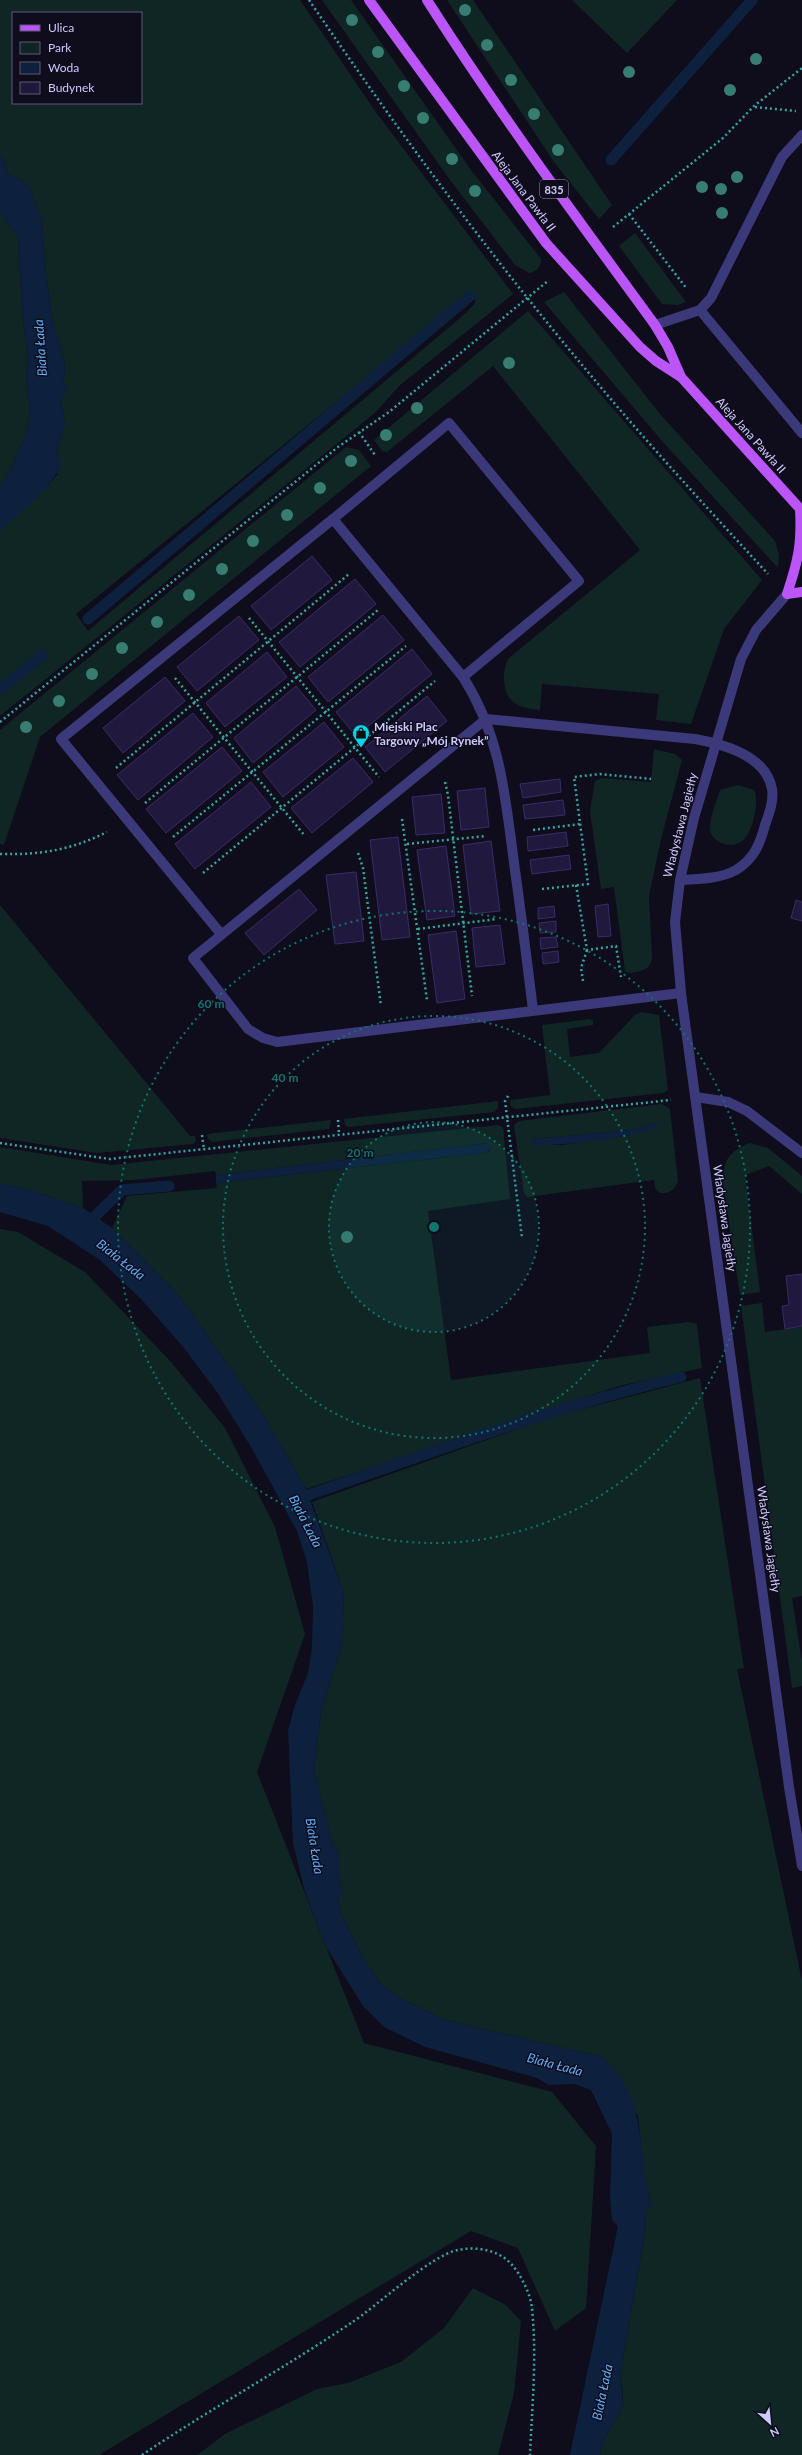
<svg xmlns="http://www.w3.org/2000/svg" width="802" height="2455" font-family="Lato,sans-serif">
  <style>
    .green { fill: #102625; fill-rule: evenodd }
    .water { fill: #0d213f }
    .lines { fill: none; stroke-linecap: round; stroke-linejoin: round }
    .stream { stroke: #0d213f; stroke-width: 11 }
    .building { fill: #20193d; stroke: #382c68 }
    .path { stroke: #31a9a2; stroke-width: 2.5; stroke-dasharray: 2 3; stroke-linecap: butt }
    .service { stroke: #3b397a; stroke-width: 10 }
    .minor { stroke: #3b397a; stroke-width: 10 }
    .primary { stroke: #bb55f8; stroke-width: 10 }
    .tree { fill: #387d72 }
    .ring { fill: none; stroke: #0f766e; stroke-width: 2; stroke-dasharray: 2 4 }
    .labels { text-anchor: middle; dominant-baseline: central; stroke-width: 3; stroke-linejoin: round; paint-order: stroke }
    .shield { fill: #0f0c1c; stroke: #9591ba; stroke-width: 1 }
    .shield-label { font-size: 11px; font-weight: bold; fill: #cfcafd }
    .street-label { font-size: 12px; fill: #cfcafd; stroke: #0f0c1c }
    .poi-label { font-size: 12px; font-weight: bold; fill: #cfcafd; stroke: #0f0c1c; text-anchor: start }
    .water-label { font-size: 13px; font-style: italic; fill: #5cb1f9; stroke: #0f0c1c }
    .centre { fill: #0f766e; stroke: #0f0c1c; stroke-width: 2 }
    .ring-label { font-size: 12px; text-anchor: middle; font-weight: bold; fill: #0f766e; stroke: #0f0c1c; stroke-width: 3; stroke-linejoin: round; paint-order: stroke }
  </style>
  <rect width="100%" height="100%" fill="#0f0c1c"/>
  <!-- green -->
  <g class="green">
    <path d="M0,0H300L375,111L513,294L399,386L376,412L0,716V530L36,498L57,475L56,454L65,424L61,401L67,387L62,383L65,375L64,360L52,319L45,264L42,220L29,187L21,180L8,174L4,159L0,156ZM13,13H141V103H13ZM470,293L476,302L466,313L88,631L76,614Z"/>
    <path d="M322,0H351L471,170L541,259C541,268 537,271 529,273L515,265L450,180Z"/>
    <path d="M447,0H473L612,205L599,219L554,162Z"/>
    <path d="M572,0H677L627,53Z"/>
    <path d="M0,211L18,238L23,322L28,356L26,375L30,413L26,435L9,473L0,485Z"/>
    <path d="M635,233L686,302L678,305L662,304L619,246Z"/>
    <path d="M564,292L660,414L775,541L779,555L778,568L662,441L544,302Z"/>
    <path d="M528,311L762,580L724,629L691,724L656,720L659,694L542,684L540,710C533,709 524,708 518,705C501,697 501,670 509,658L640,550L493,366L387,452L382,451L374,440Z"/>
    <path d="M346,447L359,450L371,466L40,737L4,845L0,844V730Z"/>
    <path d="M654,749L675,754L682,760L661,839L649,896L652,959C649,971 641,971 629,973L625,971L614,887L601,889L590,811L595,781L601,778L651,782Z"/>
    <path d="M738,785L754,790C760,802 752,838 739,843C728,848 711,842 710,829C709,818 717,801 720,790Z"/>
    <path d="M0,905L190,1136H195L196,1141L193,1144L97,1153L0,1138Z"/>
    <path d="M641,1012L659,1015L668,1090L663,1093L515,1109L511,1106L510,1100L550,1095L542,1025L590,1019L593,1021V1025L567,1029L570,1057L599,1053L635,1015Z"/>
    <path d="M498,1101V1108L494,1112L348,1127L345,1125L344,1119Z"/>
    <path d="M662,1104L670,1109L678,1181C675,1189 670,1194 660,1193L655,1188L654,1180L527,1197L524,1193L514,1125L519,1121ZM655,1123L630,1135L562,1145L530,1144L532,1139L630,1130Z"/>
    <path d="M331,1120L329,1129L212,1142L208,1139L207,1134Z"/>
    <path d="M497,1125L503,1127L510,1199L428,1211L451,1380L650,1353L647,1327L689,1322L697,1324L702,1368L619,1386L306,1489L264,1416L181,1298L112,1228L127,1196L217,1188L216,1183L485,1153L489,1152L488,1143L216,1175L215,1171L135,1180L82,1181L83,1208L33,1191L0,1183V1147L111,1165Z"/>
    <path d="M749,1143L768,1148L802,1176V1194L769,1166L745,1175L760,1292L740,1295L723,1183C724,1159 727,1154 749,1143Z"/>
    <path d="M0,1229L18,1232L85,1272L171,1362L225,1428L275,1527L305,1634L257,1772L364,2043L552,2092L596,2146L586,2308L555,2331L518,2248L471,2231L99,2455H0Z"/>
    <path d="M762,1303L765,1332L802,1327V1596L792,1598L802,1662V1686L792,1688L741,1306Z"/>
    <path d="M700,1378L744,1668L737,1669L802,1981V2455H600C602,2434 613,2428 621,2410C625,2399 622,2387 620,2376L645,2232L646,2211L651,2205L645,2180L638,2116L602,2057L445,2020L398,1997L379,1982L362,1957L341,1914L338,1897L343,1893L339,1877V1856L332,1842L314,1771L321,1712L342,1643L344,1593L312,1502L549,1418Z"/>
    <path d="M473,2288L506,2305L521,2321L514,2393L498,2455H197L225,2434L317,2389L348,2383L401,2362L444,2328Z"/>
  </g>
  <!-- water -->
  <g class="water">
    <path d="M0,156L4,159L8,174L21,180L29,187L42,220L45,264L52,319L64,360L65,375L62,383L67,387L61,401L65,424L56,454L62,464C48,491 23,511 0,530V485L9,473L26,435L30,413L26,375L28,356L23,322L18,238L0,211Z"/>
    <path d="M655,1123L659,1125C650,1136 545,1149 530,1144L532,1139L630,1130Z"/>
    <path d="M488,1143L491,1149L485,1153L216,1183V1175Z"/>
    <path d="M0,1183L33,1191L83,1208L112,1228L181,1298L264,1416L306,1489L344,1593L342,1643L321,1712L314,1771L332,1842L339,1856V1877L343,1893L338,1897L341,1914L362,1957L379,1982L398,1997L445,2020L602,2057C648,2096 637,2151 651,2205L646,2212L645,2232L620,2376C621,2386 625,2399 621,2410C613,2428 602,2434 600,2455H570L618,2226L612,2220L610,2197L612,2134L591,2090L574,2084L549,2085L537,2078L425,2047L384,2027L363,2006L326,1947L305,1892L293,1843L288,1731L295,1705L308,1673L312,1647L313,1606L307,1562L297,1531L251,1447L217,1392L184,1348L141,1299L100,1260L48,1226L0,1212Z"/>
  </g>
  <g class="lines">
    <!-- stream -->
    <g class="stream">
      <path d="M611,160L752,0"/>
      <path d="M88,619L470,296"/>
      <path d="M0,689L43,655"/>
      <path d="M85,1226L122,1190L169,1186"/>
      <path d="M297,1499C424,1455 550,1408 681,1377"/>
    </g>
  </g>
  <!-- building -->
  <g class="building">
    <path d="M312,556L332,580L271,630L251,606Z"/>
    <path d="M355,579L376,604L300,667L279,642Z"/>
    <path d="M383,615L404,640L328,702L308,677Z"/>
    <path d="M239,616L259,640L197,691L177,667Z"/>
    <path d="M412,649L432,674L356,736L336,712Z"/>
    <path d="M267,652L287,677L225,727L206,703Z"/>
    <path d="M165,677L185,701L123,753L103,728Z"/>
    <path d="M296,686L316,710L253,763L234,738Z"/>
    <path d="M427,696L447,721L385,772L365,747Z"/>
    <path d="M193,713L213,737L138,800L117,775Z"/>
    <path d="M324,722L344,747L283,797L263,772Z"/>
    <path d="M222,747L242,771L166,833L146,809Z"/>
    <path d="M353,758L373,782L312,833L291,808Z"/>
    <path d="M560,779L561,792L523,798L520,784Z"/>
    <path d="M251,782L271,807L195,869L175,844Z"/>
    <path d="M485,788L489,827L461,830L457,791Z"/>
    <path d="M441,794L445,833L416,835L412,797Z"/>
    <path d="M563,800L565,815L525,819L523,805Z"/>
    <path d="M566,832L568,846L528,851L527,837Z"/>
    <path d="M398,837L410,937L382,940L370,840Z"/>
    <path d="M491,841L500,911L471,914L463,845Z"/>
    <path d="M446,846L455,916L427,920L417,850Z"/>
    <path d="M569,855L571,869L532,874L530,860Z"/>
    <path d="M356,872L364,941L335,944L326,875Z"/>
    <path d="M299,889L317,910L264,955L245,933Z"/>
    <path d="M796,900L802,902V921L791,918Z"/>
    <path d="M608,904L611,936L598,937L595,906Z"/>
    <path d="M554,906L555,917L538,919V908Z"/>
    <path d="M556,921V932L540,933L539,923Z"/>
    <path d="M500,925L505,964L476,967L472,928Z"/>
    <path d="M456,931L465,999L437,1003L428,935Z"/>
    <path d="M556,937L558,947L541,949L540,938Z"/>
    <path d="M558,951L559,962L543,964L542,953Z"/>
    <path d="M802,1274V1326L785,1329L782,1306L789,1305L786,1276Z"/>
  </g>
  <g class="lines">
    <!-- path -->
    <g class="path">
      <path d="M309,0C398,131 491,257 593,378C649,445 709,510 768,574"/>
      <path d="M755,107L796,111"/>
      <path d="M629,214L687,289"/>
      <path d="M613,227L723,138L754,106L802,68"/>
      <path d="M359,432L375,455"/>
      <path d="M249,618L379,777"/>
      <path d="M175,678L305,836"/>
      <path d="M0,722L338,447L389,412L549,280"/>
      <path d="M116,768L349,574"/>
      <path d="M445,782L448,795L472,996"/>
      <path d="M145,803L378,610"/>
      <path d="M402,819L427,1000"/>
      <path d="M533,830L580,824"/>
      <path d="M173,837L406,646"/>
      <path d="M407,844L486,836"/>
      <path d="M358,853L363,868L381,1006"/>
      <path d="M0,854C41,855 71,850 107,832"/>
      <path d="M203,873L435,681"/>
      <path d="M576,885L587,950L616,946L621,977"/>
      <path d="M542,889L588,884L574,777L600,774L651,779"/>
      <path d="M418,929L497,919"/>
      <path d="M583,981L581,968L587,950"/>
      <path d="M508,1096L505,1101L522,1238"/>
      <path d="M338,1120L339,1135"/>
      <path d="M202,1135L204,1150"/>
      <path d="M0,1143L110,1159L671,1100"/>
      <path d="M142,2455C210,2409 283,2369 351,2323C377,2306 431,2255 458,2250C477,2246 500,2250 513,2266C522,2277 531,2295 532,2309C537,2357 532,2407 530,2455"/>
    </g>
    <!-- service -->
    <g class="service">
      <path d="M700,310L802,433"/>
      <path d="M333,519L449,423L579,581L463,677"/>
      <path d="M680,880C698,879 720,879 736,870C754,859 760,844 765,825C769,814 774,801 772,789C766,755 723,744 695,739L486,719L193,958L248,1029L263,1038L277,1042L681,993"/>
      <path d="M221,934L61,739L333,519L463,677C501,737 505,795 514,863C521,912 527,961 533,1010"/>
    </g>
    <!-- minor -->
    <g class="minor">
      <path d="M655,325L700,310L711,298L782,157L802,135"/>
      <path d="M787,594L756,630L741,659L694,818L680,880L675,922L681,993L789,1787L802,1866"/>
      <path d="M696,1097L728,1102L747,1111L802,1153"/>
    </g>
    <!-- primary -->
    <g class="primary">
      <path d="M369,0L546,243L640,347L656,361L681,377L802,511"/>
      <path d="M427,0C498,112 577,218 655,325L668,347L681,377"/>
      <path d="M800,509C802,544 798,561 787,594L802,592"/>
    </g>
  </g>
  <!-- trees -->
  <g class="tree">
    <circle cx="465" cy="10" r="6"/>
    <circle cx="352" cy="20" r="6"/>
    <circle cx="487" cy="45" r="6"/>
    <circle cx="378" cy="52" r="6"/>
    <circle cx="756" cy="59" r="6"/>
    <circle cx="629" cy="72" r="6"/>
    <circle cx="511" cy="80" r="6"/>
    <circle cx="404" cy="86" r="6"/>
    <circle cx="730" cy="90" r="6"/>
    <circle cx="534" cy="114" r="6"/>
    <circle cx="423" cy="118" r="6"/>
    <circle cx="558" cy="150" r="6"/>
    <circle cx="452" cy="159" r="6"/>
    <circle cx="737" cy="177" r="6"/>
    <circle cx="702" cy="187" r="6"/>
    <circle cx="721" cy="189" r="6"/>
    <circle cx="475" cy="191" r="6"/>
    <circle cx="722" cy="213" r="6"/>
    <circle cx="509" cy="363" r="6"/>
    <circle cx="417" cy="408" r="6"/>
    <circle cx="386" cy="435" r="6"/>
    <circle cx="351" cy="461" r="6"/>
    <circle cx="320" cy="488" r="6"/>
    <circle cx="287" cy="515" r="6"/>
    <circle cx="253" cy="541" r="6"/>
    <circle cx="222" cy="569" r="6"/>
    <circle cx="189" cy="595" r="6"/>
    <circle cx="157" cy="622" r="6"/>
    <circle cx="122" cy="648" r="6"/>
    <circle cx="92" cy="674" r="6"/>
    <circle cx="59" cy="701" r="6"/>
    <circle cx="26" cy="727" r="6"/>
    <circle cx="347" cy="1237" r="6"/>
  </g>
  <!-- distance rings -->
  <circle cx="434" cy="1227" r="105" fill="#0f766e" fill-opacity=".12"/>
  <g class="ring">
    <circle cx="434" cy="1227" r="105"/>
    <circle cx="434" cy="1227" r="211"/>
    <circle cx="434" cy="1227" r="316"/>
  </g>
  <!-- icons -->
  <defs>
    <g id="shop-pin" transform="scale(0.9)"><path d="M0 17L-7.5 6A9.5 9.5 0 1 1 7.5 6Z" fill="#09d4e9" stroke="#0f0c1c"/><path d="M-5-2.5h2.3a2.7 3.5 0 0 1 5.4 0H5L5.5 6h-11ZM-1.5-2.5h3a1.5 2.3 0 0 0-3 0Z" fill="#111"/></g>
  </defs>
  <g fill-rule="evenodd">
    <use href="#shop-pin" x="361" y="733"/>
  </g>
  <g class="labels">
    <!-- shield labels -->
    <rect class="shield" x="540" y="180" width="28" height="18" rx="3"/>
    <g class="shield-label">
      <text x="554" y="189">835</text>
    </g>
    <!-- street labels -->
    <g class="street-label">
      <text transform="translate(524 191) rotate(53)">Aleja Jana Pawła II</text>
      <text transform="translate(751 435) rotate(48)">Aleja Jana Pawła II</text>
      <text transform="translate(680 825) rotate(-76)">Władysława Jagiełły</text>
      <text transform="translate(725 1218) rotate(82)">Władysława Jagiełły</text>
      <text transform="translate(769 1539) rotate(82)">Władysława Jagiełły</text>
    </g>
    <!-- poi labels -->
    <g class="poi-label">
      <text x="374" y="726">Miejski Plac<tspan x="374" dy="14">Targowy „Mój Rynek”</tspan></text>
    </g>
    <!-- water labels -->
    <g class="water-label">
      <text transform="translate(40 348) rotate(-94)">Biała Łada</text>
      <text transform="translate(121 1259) rotate(38)">Biała Łada</text>
      <text transform="translate(306 1521) rotate(63)">Biała Łada</text>
      <text transform="translate(315 1846) rotate(81)">Biała Łada</text>
      <text transform="translate(555 2064) rotate(15)">Biała Łada</text>
      <text transform="translate(602 2392) rotate(-78)">Biała Łada</text>
    </g>
  </g>
  <circle cx="434" cy="1227" r="6" class="centre"/>
  <g class="ring-label">
    <text x="211" y="1008">60 m</text>
    <text x="285" y="1082">40 m</text>
    <text x="360" y="1157">20 m</text>
  </g>
  <!-- legend -->
  <rect x="12" y="12" width="130" height="92" fill="#0f0c1c" stroke="#5c5876"/>
  <rect x="20" y="25" width="20" height="6" fill="#bb55f8" stroke="#5c5876"/>
  <text x="48" y="32" font-size="12" fill="#cfcafd">Ulica</text>
  <rect x="20" y="42" width="20" height="12" fill="#102625" stroke="#5c5876"/>
  <text x="48" y="52" font-size="12" fill="#cfcafd">Park</text>
  <rect x="20" y="62" width="20" height="12" fill="#0d213f" stroke="#5c5876"/>
  <text x="48" y="72" font-size="12" fill="#cfcafd">Woda</text>
  <rect x="20" y="82" width="20" height="12" fill="#20193d" stroke="#5c5876"/>
  <text x="48" y="92" font-size="12" fill="#cfcafd">Budynek</text>
  <!-- north arrow -->
  <g transform="translate(770 2423) rotate(153)" stroke="#0f0c1c" stroke-width="3" paint-order="stroke">
  <path d="M0-3L7 15L0 10L-7 15Z" fill="#cfcafd"/>
  <text y="-6" font-size="11" font-weight="bold" text-anchor="middle" fill="#cfcafd">N</text>
  </g>
</svg>
